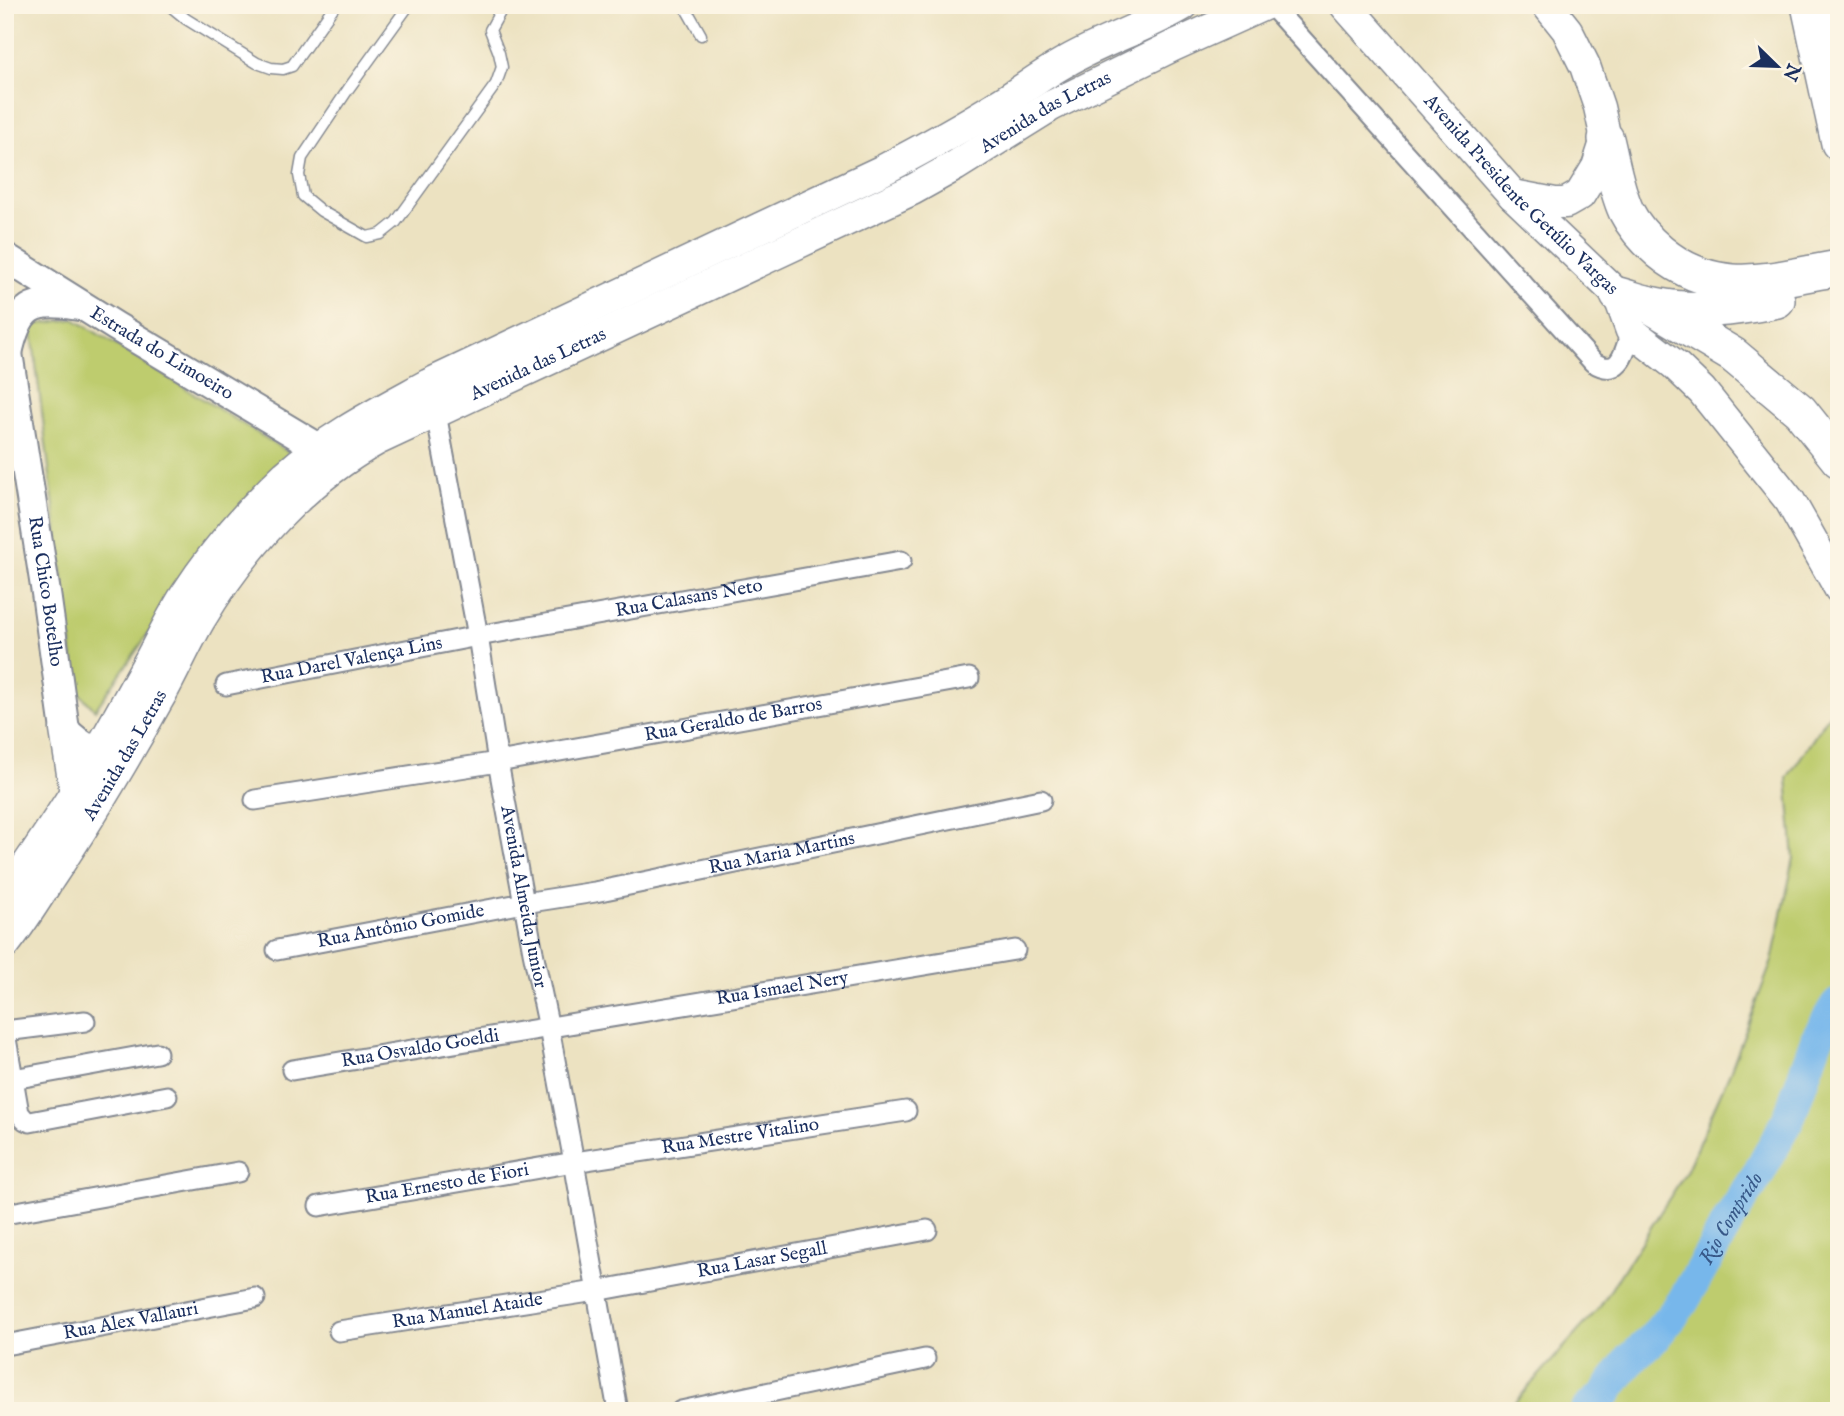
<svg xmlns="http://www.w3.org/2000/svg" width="1844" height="1416" font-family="'IM FELL English',serif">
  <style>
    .green { fill: #becc6e; stroke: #6c7e66; stroke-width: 2 }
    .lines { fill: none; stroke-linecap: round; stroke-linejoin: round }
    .river { stroke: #77b7eb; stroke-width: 33 }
    .service-casing { stroke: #848890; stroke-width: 13 }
    .minor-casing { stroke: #848890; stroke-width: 23 }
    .secondary-casing { stroke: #848890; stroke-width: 32 }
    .primary-casing { stroke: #848890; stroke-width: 33 }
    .motorway-casing { stroke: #848890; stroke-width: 38 }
    .service { stroke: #fff; stroke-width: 10 }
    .minor { stroke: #fff; stroke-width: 19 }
    .secondary { stroke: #fff; stroke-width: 28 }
    .primary { stroke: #fff; stroke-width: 30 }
    .motorway { stroke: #fff; stroke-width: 35 }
    .labels { text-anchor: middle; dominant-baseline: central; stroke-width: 5; stroke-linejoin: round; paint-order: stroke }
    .street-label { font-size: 19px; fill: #1b2f5e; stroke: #fcf5e5 }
    .water-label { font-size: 21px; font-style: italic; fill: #375888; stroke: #fcf5e5 }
  </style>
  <rect width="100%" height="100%" fill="#fcf5e5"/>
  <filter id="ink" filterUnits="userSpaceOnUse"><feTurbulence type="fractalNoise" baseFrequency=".0143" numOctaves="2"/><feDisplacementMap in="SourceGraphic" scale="14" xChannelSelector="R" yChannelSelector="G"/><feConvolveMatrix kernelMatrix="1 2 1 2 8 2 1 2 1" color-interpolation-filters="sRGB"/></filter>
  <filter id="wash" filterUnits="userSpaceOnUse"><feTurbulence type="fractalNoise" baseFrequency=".00686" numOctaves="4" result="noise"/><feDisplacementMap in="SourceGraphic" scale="28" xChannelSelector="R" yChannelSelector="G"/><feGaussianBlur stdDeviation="1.57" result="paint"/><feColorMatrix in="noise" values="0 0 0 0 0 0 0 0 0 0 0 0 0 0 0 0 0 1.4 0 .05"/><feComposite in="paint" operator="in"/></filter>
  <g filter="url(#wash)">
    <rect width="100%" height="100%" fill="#ece2c1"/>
    <!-- green -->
    <g class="green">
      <path d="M74,319L293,455L201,558L95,710L77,691L31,325Z"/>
      <path d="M1831,712L1839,715V1411H1507L1599,1308L1686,1172L1730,1072L1772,961L1794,858L1787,778Z"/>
    </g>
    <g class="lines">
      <!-- river -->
      <path class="river" id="s1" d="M1587,1411L1604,1395L1631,1359L1652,1340L1682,1303L1735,1210L1756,1178L1788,1120L1817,1038L1836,1006L1839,1005"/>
    </g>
  </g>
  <g filter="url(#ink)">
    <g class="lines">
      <!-- service casing -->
      <g class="service-casing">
        <g id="service">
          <path d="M169,5L186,19L257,63L271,68L283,69L292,66L335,5"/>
          <path d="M409,5L349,88L302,158L299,175L303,196L321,211L367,237L381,234L396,222L496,84L502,67L499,53L490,30L504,5"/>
          <path d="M684,5L701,35"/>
        </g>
      </g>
      <!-- minor casing -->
      <g class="minor-casing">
        <g id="minor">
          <path d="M1271,5L1593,362C1620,379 1625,352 1631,331"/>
          <path id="s2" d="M434,403L478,636L498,762L533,952L549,1028L574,1162L618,1411"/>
          <path id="s3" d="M226,685L478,636L901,561"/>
          <path id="s4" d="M255,800L498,762L969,678"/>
          <path id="s5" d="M277,950L524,903L595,892L1041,800"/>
          <path d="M5,1031L85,1021"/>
          <path d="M5,1033L19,1113L25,1120L30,1122L167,1096"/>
          <path id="s6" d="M292,1070L1015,950"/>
          <path d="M13,1079L157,1053"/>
          <path id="s7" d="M319,1206L574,1162L906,1111"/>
          <path d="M5,1214L238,1172"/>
          <path id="s8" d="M339,1331L596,1291L927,1230"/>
          <path id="s9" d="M5,1345L255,1298"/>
          <path d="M681,1411L925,1359"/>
        </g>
      </g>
      <!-- secondary casing -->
      <g class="secondary-casing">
        <g id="secondary">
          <path id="s10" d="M5,257L115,326L319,448L334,464"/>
          <path id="s11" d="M5,347L8,353L46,593L65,730C81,747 98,754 120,762"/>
          <path d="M8,353C19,305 31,298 79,306"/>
        </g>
      </g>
      <!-- primary casing -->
      <g class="primary-casing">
        <g id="primary">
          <path id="s12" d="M1345,5L1513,195L1618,295L1631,331L1675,365L1702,391L1790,501L1839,588"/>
          <path d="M1513,195L1555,203H1566L1580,195L1597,167L1606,139L1599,107L1585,66L1567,30L1547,5"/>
          <path d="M65,730L75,792"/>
          <path d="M5,898C28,863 53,828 75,792C99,752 121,712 143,672C157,647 169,621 184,597C213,552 247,512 286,475C328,437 380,411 429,384L881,171C921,150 960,129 998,105C1021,91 1043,74 1067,61C1104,40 1146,27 1183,5"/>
          <path id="s13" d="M5,944C22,923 36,900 50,878C89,820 124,761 158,700C173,674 185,646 200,620C243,548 303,481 377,440L912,190L955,166L1051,106L1173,46L1264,5"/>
        </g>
      </g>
      <!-- motorway casing -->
      <g class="motorway-casing">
        <g id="motorway">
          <path d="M1809,5L1839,143"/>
          <path d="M1835,5L1839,23"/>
          <path d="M1606,139C1612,163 1616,189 1626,211C1634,227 1646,240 1660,252C1718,300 1772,279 1839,268"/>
          <path d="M1618,295C1630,298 1643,303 1655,305C1695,314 1737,308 1777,300"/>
          <path d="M1646,303L1733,355L1800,411L1839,460"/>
        </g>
      </g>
      <!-- service -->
      <use href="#service" class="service"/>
      <!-- minor -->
      <use href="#minor" class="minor"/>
      <!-- secondary -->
      <use href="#secondary" class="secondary"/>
      <!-- primary -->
      <use href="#primary" class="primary"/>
      <!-- motorway -->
      <use href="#motorway" class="motorway"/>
    </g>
  </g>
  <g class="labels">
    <!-- street labels -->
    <g class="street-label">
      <text stroke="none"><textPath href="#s13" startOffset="1379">Avenida das Letras</textPath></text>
      <text stroke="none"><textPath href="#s12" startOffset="259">Avenida Presidente Getúlio Vargas</textPath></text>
      <text stroke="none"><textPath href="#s10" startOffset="184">Estrada do Limoeiro</textPath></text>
      <text stroke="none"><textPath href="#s13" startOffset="812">Avenida das Letras</textPath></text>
      <text stroke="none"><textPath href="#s11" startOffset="248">Rua Chico Botelho</textPath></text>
      <text stroke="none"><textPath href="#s3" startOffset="471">Rua Calasans Neto</textPath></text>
      <text stroke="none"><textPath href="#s3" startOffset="128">Rua Darel Valença Lins</textPath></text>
      <text stroke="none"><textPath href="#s4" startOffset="485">Rua Geraldo de Barros</textPath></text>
      <text stroke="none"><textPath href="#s13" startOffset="224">Avenida das Letras</textPath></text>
      <text stroke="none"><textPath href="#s5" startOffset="514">Rua Maria Martins</textPath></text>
      <text stroke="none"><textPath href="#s2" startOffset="502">Avenida Almeida Junior</textPath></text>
      <text stroke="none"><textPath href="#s5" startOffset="126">Rua Antônio Gomide</textPath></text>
      <text stroke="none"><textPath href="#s6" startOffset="497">Rua Ismael Nery</textPath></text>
      <text stroke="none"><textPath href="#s6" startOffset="130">Rua Osvaldo Goeldi</textPath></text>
      <text stroke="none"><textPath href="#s7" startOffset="427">Rua Mestre Vitalino</textPath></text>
      <text stroke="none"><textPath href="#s7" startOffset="130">Rua Ernesto de Fiori</textPath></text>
      <text stroke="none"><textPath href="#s8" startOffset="429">Rua Lasar Segall</textPath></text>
      <text stroke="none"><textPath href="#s8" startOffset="130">Rua Manuel Ataide</textPath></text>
      <text stroke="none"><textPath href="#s9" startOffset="128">Rua Alex Vallauri</textPath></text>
    </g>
    <!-- water labels -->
    <g class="water-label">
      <text stroke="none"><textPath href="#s1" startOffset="242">Rio Comprido</textPath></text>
    </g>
  </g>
  <!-- margin -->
  <rect width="1844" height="1416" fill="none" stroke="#fcf5e5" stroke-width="28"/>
  <!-- north arrow -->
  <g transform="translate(1777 66) rotate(113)" stroke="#fcf5e5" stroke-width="5" paint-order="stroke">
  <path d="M0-5L12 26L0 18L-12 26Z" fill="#1b2f5e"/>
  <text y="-10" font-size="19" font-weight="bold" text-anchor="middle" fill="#1b2f5e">N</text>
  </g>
</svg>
